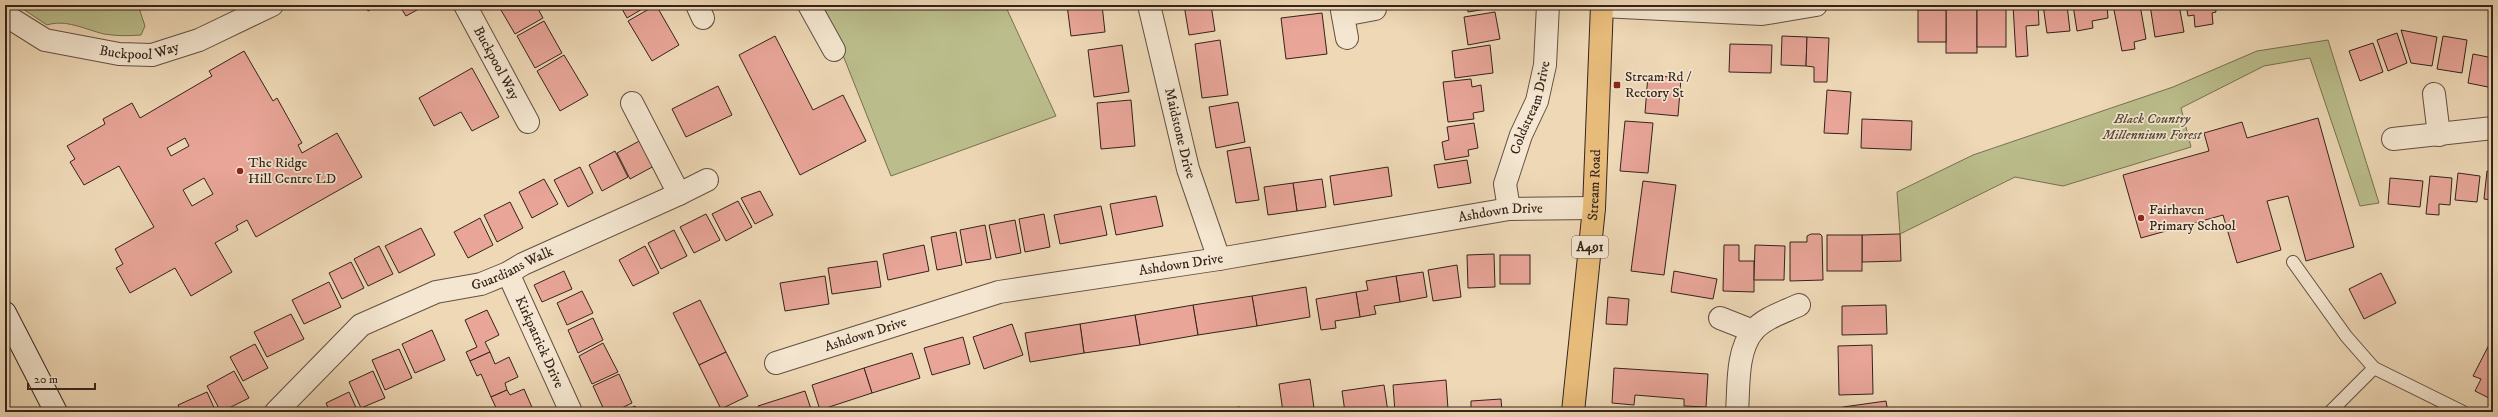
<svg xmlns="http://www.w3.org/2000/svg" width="2498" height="417" font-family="'IM FELL DW Pica',serif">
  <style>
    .green { fill: #bbbe8c; stroke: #787054 }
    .building { fill: #e8a598; stroke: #35231b; fill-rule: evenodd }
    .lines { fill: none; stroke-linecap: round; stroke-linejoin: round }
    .lane-casing { stroke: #635042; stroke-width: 14 }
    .street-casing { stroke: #635042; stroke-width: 24 }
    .secondary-casing { stroke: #35231b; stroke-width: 24 }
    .highway-casing { stroke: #35231b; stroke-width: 24 }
    .lane { stroke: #f4e6d0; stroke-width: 12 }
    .street { stroke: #f4e6d0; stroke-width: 22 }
    .secondary { stroke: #f4e6d0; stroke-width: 22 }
    .highway { stroke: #e7bc7b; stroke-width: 22 }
    .poi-dot { fill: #8f2418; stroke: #f4e6d0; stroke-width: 1.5 }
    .labels { text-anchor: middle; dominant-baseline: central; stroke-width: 3.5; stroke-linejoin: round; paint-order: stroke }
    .shield { fill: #f4e6d0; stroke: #6e5e51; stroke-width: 1 }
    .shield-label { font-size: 13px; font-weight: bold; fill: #35231b }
    .street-label { font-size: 14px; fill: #35231b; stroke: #f4e6d0 }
    .poi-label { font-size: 14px; fill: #35231b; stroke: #f4e6d0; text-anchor: start }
    .park-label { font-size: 14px; font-style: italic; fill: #564a37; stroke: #f4e6d0 }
  </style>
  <rect width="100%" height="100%" fill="#eed8b6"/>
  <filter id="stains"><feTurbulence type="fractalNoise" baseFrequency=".005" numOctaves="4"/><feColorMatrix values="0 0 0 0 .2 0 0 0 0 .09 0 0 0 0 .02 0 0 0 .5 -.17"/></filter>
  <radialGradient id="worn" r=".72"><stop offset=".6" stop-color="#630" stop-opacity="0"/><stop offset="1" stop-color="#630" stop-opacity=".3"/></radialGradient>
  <!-- green -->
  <g class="green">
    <path d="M17,5H138L145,26L141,35C128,36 116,36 104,34C84,29 66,19 47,25Z"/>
    <path d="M823,5H1005L1056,116L891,176Z"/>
    <path d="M2328,40L2379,203L2360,206L2310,58L2264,66L2181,108L2191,147L2063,186L2015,177L1900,234L1897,192L1973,155L2173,87L2257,51Z"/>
  </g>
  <!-- building -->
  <g class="building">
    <path d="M365,5H378L368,11Z"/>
    <path d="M399,5H426L406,16Z"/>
    <path d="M498,5H536L543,18L515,34Z"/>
    <path d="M620,5H649L627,18Z"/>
    <path d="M656,5L679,45L652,61L628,21Z"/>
    <path d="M1067,5H1102L1105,32L1071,36Z"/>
    <path d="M1184,5H1211L1215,31L1189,35Z"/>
    <path d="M1467,5H1499V7L1468,12Z"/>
    <rect x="1946" y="5" width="31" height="48"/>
    <rect x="1977" y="5" width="29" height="42"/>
    <path d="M2013,5H2038L2039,25L2026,26L2028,56L2016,57Z"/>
    <path d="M2043,5H2067L2070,31L2047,33Z"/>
    <path d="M2073,5H2107L2108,18L2092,21L2093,28L2077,31Z"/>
    <path d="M2113,5H2140L2146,39L2134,42L2135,49L2122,51Z"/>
    <path d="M2150,5H2179L2184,32L2155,37Z"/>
    <path d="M2186,5H2215L2216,12L2212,13L2213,24L2195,27L2194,15L2188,16Z"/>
    <rect x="1918" y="10" width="28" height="32"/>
    <path d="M1495,12L1500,39L1468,45L1464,17Z"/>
    <path d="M1322,13L1327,54L1286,59L1281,18Z"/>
    <path d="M544,21L562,53L535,68L517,36Z"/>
    <path d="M2401,30L2437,37L2432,66L2411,63Z"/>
    <path d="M2397,33L2407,63L2388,71L2377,40Z"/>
    <path d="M775,36L813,110L843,95L866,141L800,175L739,55Z"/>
    <path d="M1782,36L1807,37L1806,66L1781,65Z"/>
    <path d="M2443,36L2467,40L2462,73L2437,69Z"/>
    <path d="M1807,37L1829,38L1827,82H1814V67L1806,66Z"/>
    <path d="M1220,40L1228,95L1202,98L1195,44Z"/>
    <path d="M2373,43L2383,72L2360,81L2349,51Z"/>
    <path d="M1730,44L1772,45L1771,73L1729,72Z"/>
    <path d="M1122,45L1129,92L1094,97L1088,50Z"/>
    <path d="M1490,45L1493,73L1455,78L1452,51Z"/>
    <path d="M244,51L273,101L277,98L302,143L298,145L302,153L337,133L362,177L256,237L247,220L236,226L238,230L215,243L232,272L191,296L175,268L130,293L116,268L123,264L115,249L154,227L119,166L84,185L70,162L75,159L67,146L105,124L103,119L132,103L140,118L212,76L209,71ZM185,138L189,146L171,156L167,148ZM204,178L213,194L192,206L183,190Z"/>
    <path d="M2473,54L2493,58V88L2468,83Z"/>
    <path d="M564,55L588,95L560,111L537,71Z"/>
    <path d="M472,68L499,117L472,131L461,112L434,126L419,98Z"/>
    <path d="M1648,75L1681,78L1678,116L1645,113Z"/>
    <path d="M1471,79L1472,87L1481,85L1484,111L1473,113L1474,119L1448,122L1443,82Z"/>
    <path d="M718,86L732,115L686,137L672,109Z"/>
    <path d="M1827,90L1851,92L1848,134L1824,133Z"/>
    <path d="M1131,100L1135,146L1101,149L1097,103Z"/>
    <path d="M1238,102L1245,142L1216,148L1209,107Z"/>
    <path d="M2318,118L2354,247L2306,261L2288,196L2267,201L2281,250L2237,263L2223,215L2141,238L2123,175L2209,151L2204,133L2242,122L2247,138Z"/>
    <path d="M1862,119L1912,121L1911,150L1861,148Z"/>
    <path d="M1625,121L1653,123L1648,173L1620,171Z"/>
    <path d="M1474,123L1478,148L1468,150L1469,156L1445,160L1442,142L1449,140L1447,127Z"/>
    <path d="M643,139L656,165L630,179L617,153Z"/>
    <path d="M1250,147L1259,200L1236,203L1227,151Z"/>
    <path d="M615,151L628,177L602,191L589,165Z"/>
    <path d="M1467,160L1471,183L1438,188L1434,165Z"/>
    <path d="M580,167L593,193L568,207L554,180Z"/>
    <path d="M1388,167L1392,196L1334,205L1330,176Z"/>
    <path d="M2487,171H2493V200L2484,199Z"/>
    <path d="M2458,173L2480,176L2477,202L2455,200Z"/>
    <path d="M2430,176L2452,178L2450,205L2439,204V215L2426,214Z"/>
    <path d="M2390,178L2423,181L2420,207L2388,204Z"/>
    <path d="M544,179L558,204L532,218L519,192Z"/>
    <path d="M1322,179L1326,207L1297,211L1293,183Z"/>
    <path d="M1643,181L1676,185L1664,275L1631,271Z"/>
    <path d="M1293,183L1297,211L1268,215L1264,187Z"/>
    <path d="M760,191L773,215L755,224L741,198Z"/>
    <path d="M1156,196L1163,226L1116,235L1110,204Z"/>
    <path d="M738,201L752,227L726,241L712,214Z"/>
    <path d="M510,202L523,228L497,242L484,215Z"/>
    <path d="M1101,206L1107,235L1060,244L1054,215Z"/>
    <path d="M706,214L720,240L694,253L680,227Z"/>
    <path d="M1044,214L1050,247L1025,252L1019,219Z"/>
    <path d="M480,218L493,245L468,258L454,232Z"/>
    <path d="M1015,220L1021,253L996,258L989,225Z"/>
    <path d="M985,225L991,259L966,263L960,230Z"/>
    <path d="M421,228L435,255L399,273L385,246Z"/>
    <path d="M674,230L687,256L661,269L648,243Z"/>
    <path d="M956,232L962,265L937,270L931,237Z"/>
    <path d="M1811,234H1820L1822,236L1823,280L1790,281V242H1807V236Z"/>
    <path d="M1900,234L1901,261L1862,262V235Z"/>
    <rect x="1827" y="235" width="35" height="36"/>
    <path d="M924,245L929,271L888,280L883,254Z"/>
    <path d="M1724,245H1739V261H1754V292L1723,291Z"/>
    <path d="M1755,245L1785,246L1784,280H1754Z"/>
    <path d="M379,246L393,274L368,286L354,259Z"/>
    <path d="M645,246L659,273L633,286L619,260Z"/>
    <path d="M1494,254L1495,287L1468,288L1467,255Z"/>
    <rect x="1500" y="255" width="30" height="29"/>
    <path d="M877,261L881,287L832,294L828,268Z"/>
    <path d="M351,262L364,288L342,299L329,273Z"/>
    <path d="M1457,265L1461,297L1433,301L1428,270Z"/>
    <path d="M564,271L572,289L542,302L534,285Z"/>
    <path d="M1674,271L1717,279L1713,299L1671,292Z"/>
    <path d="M1423,272L1427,297L1400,302L1396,276Z"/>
    <path d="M2381,273L2396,303L2364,319L2349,289Z"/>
    <path d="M825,276L829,304L785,311L780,283Z"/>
    <path d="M1396,276L1400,302L1374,306L1376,314L1360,317L1356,292L1368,290L1366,281Z"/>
    <path d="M329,282L341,307L304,324L292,300Z"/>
    <path d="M1306,287L1310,317L1257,326L1252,296Z"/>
    <path d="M582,291L593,313L567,325L557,303Z"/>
    <path d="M1356,292L1360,317L1335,321L1336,328L1321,330L1316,299Z"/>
    <path d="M1252,296L1257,326L1198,335L1193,305Z"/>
    <path d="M1608,297L1629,299L1627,325L1606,324Z"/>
    <path d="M700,300L726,352L699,365L673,313Z"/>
    <path d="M1193,305L1198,335L1140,345L1135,315Z"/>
    <path d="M1886,305L1887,334L1842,335V306Z"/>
    <path d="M487,310L499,335L485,342L490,352L470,361L466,352L477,347L465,320Z"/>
    <path d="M291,314L304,339L267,357L254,332Z"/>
    <path d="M1135,315L1140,345L1084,353L1080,324Z"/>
    <path d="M593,318L603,340L578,353L568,330Z"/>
    <path d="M1012,324L1023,355L984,369L973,337Z"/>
    <path d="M1080,324L1084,353L1030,362L1025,333Z"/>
    <path d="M432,330L445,360L415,373L402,344Z"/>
    <path d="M963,337L970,364L932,375L924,348Z"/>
    <path d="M2492,339L2493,391L2489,398L2475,391L2481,379L2473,376Z"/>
    <path d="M603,343L618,372L592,384L579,356Z"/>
    <path d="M255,344L268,368L243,381L230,357Z"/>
    <path d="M1872,345L1873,394L1839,395L1838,346Z"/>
    <path d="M399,349L412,378L385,390L372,360Z"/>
    <path d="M490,352L495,364L509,357L518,377L505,383L507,390L491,397L481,374L477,376L470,361Z"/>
    <path d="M726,352L748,396L721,409L699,365Z"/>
    <path d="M912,353L920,378L872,393L864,368Z"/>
    <path d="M864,368L872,393L820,410L812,385Z"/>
    <path d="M1614,368L1708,374L1706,407L1684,406V399L1635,395L1634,405L1612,403Z"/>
    <path d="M234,371L249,398L221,412L207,386Z"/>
    <path d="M373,371L385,398L361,408L349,382Z"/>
    <path d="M619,374L632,403L613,412H605L593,386Z"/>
    <path d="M1310,379L1314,408L1283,412L1279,384Z"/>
    <path d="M1446,380L1448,409L1395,412L1393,385Z"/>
    <path d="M1384,385L1388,412H1345L1342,391Z"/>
    <path d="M524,389L534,412H498L491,397L507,390L510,395Z"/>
    <path d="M805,391L812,412H760L758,406Z"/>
    <path d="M207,392L216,412H181L178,405Z"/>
    <path d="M349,392L358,412H330L326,403Z"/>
    <path d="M1501,399L1502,412H1471V401Z"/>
    <path d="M1886,401L1888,412H1844L1843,407Z"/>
    <path d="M635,406L638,412H623Z"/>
    <path d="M1240,407V412H1199Z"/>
  </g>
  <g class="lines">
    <!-- lane casing -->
    <g class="lane-casing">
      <g id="lane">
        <path d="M2293,262L2346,336L2374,368L2463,412"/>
        <path d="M2330,412L2374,368"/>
      </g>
    </g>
    <!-- street casing -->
    <g class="street-casing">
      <g id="street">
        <path id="s1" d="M465,5L528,122"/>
        <path d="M697,5L703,18"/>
        <path d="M809,5L834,50"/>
        <path id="s2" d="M1149,5L1188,169L1219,259"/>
        <path d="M1341,5L1347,38"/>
        <path d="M1602,6L1762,14L1816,5"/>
        <path id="s3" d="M5,15L45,40L119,54L152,55L199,40L272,5"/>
        <path d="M1343,15L1375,9"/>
        <path d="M2434,94L2439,135"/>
        <path d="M2393,139L2493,128"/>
        <path d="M679,194L707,180"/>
        <path id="s4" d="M1509,209L1505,184L1521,135L1537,101L1545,65L1548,5"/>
        <path id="s5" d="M508,273L571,412"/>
        <path d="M1720,318L1753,331"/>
        <path id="s6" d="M776,363L999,292L1219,259L1509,209L1594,208"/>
        <path id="s7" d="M276,412L361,325L436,292L481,284L508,273L523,264L679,194L632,103"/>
        <path d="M1737,412C1739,387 1736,352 1753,331C1764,318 1784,312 1799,305"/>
      </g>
    </g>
    <!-- secondary casing -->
    <g class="secondary-casing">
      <path id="secondary" d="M5,313L56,412"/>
    </g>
    <!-- highway casing -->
    <g class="highway-casing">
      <g id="highway">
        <path id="s8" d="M1573,412L1594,208L1602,5"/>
      </g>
    </g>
    <!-- lane -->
    <use href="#lane" class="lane"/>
    <!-- street -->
    <use href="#street" class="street"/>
    <!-- secondary -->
    <use href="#secondary" class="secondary"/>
    <!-- highway -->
    <use href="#highway" class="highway"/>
  </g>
  <!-- markers -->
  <g class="poi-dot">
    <rect x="1613" y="81" width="8" height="8" rx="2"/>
    <circle cx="240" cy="171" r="4"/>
    <circle cx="2141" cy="218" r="4"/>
  </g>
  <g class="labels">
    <!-- shield labels -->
    <rect class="shield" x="1572" y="236" width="36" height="22" rx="3"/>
    <g class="shield-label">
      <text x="1590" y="247">A491</text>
    </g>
    <!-- street labels -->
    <g class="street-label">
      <text stroke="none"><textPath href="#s3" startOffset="143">Buckpool Way</textPath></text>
      <text stroke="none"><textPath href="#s1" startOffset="66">Buckpool Way</textPath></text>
      <text stroke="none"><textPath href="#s4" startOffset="106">Coldstream Drive</textPath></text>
      <text stroke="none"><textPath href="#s2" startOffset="132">Maidstone Drive</textPath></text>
      <text stroke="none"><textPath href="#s8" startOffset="228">Stream Road</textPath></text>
      <text stroke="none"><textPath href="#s6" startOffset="742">Ashdown Drive</textPath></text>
      <text stroke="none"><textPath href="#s6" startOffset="418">Ashdown Drive</textPath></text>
      <text stroke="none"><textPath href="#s7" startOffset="284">Guardians Walk</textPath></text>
      <text stroke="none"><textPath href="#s6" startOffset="94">Ashdown Drive</textPath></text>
      <text stroke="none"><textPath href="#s5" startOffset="76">Kirkpatrick Drive</textPath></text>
    </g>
    <!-- poi labels -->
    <g class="poi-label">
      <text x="1625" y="77">Stream Rd /<tspan x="1625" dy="16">Rectory St</tspan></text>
      <text x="248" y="163">The Ridge<tspan x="248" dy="16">Hill Centre LD</tspan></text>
      <text x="2149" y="210">Fairhaven<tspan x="2149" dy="16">Primary School</tspan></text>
    </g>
    <!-- park labels -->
    <g class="park-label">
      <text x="2152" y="119">Black Country<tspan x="2152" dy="16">Millennium Forest</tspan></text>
    </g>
  </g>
  <!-- margin -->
  <rect width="2498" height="417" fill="none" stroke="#eed8b6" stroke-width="20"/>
  <rect x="6" y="6" width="2486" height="405" fill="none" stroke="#35231b" stroke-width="2"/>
  <rect x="10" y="10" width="2478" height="397" fill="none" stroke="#35231b"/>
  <!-- scale -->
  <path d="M28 383v6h67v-6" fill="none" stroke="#35231b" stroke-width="2"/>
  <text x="34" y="383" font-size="12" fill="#35231b" stroke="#f4e6d0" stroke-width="3" paint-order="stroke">20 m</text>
  <rect width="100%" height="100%" filter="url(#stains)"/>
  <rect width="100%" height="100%" fill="url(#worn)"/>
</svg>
